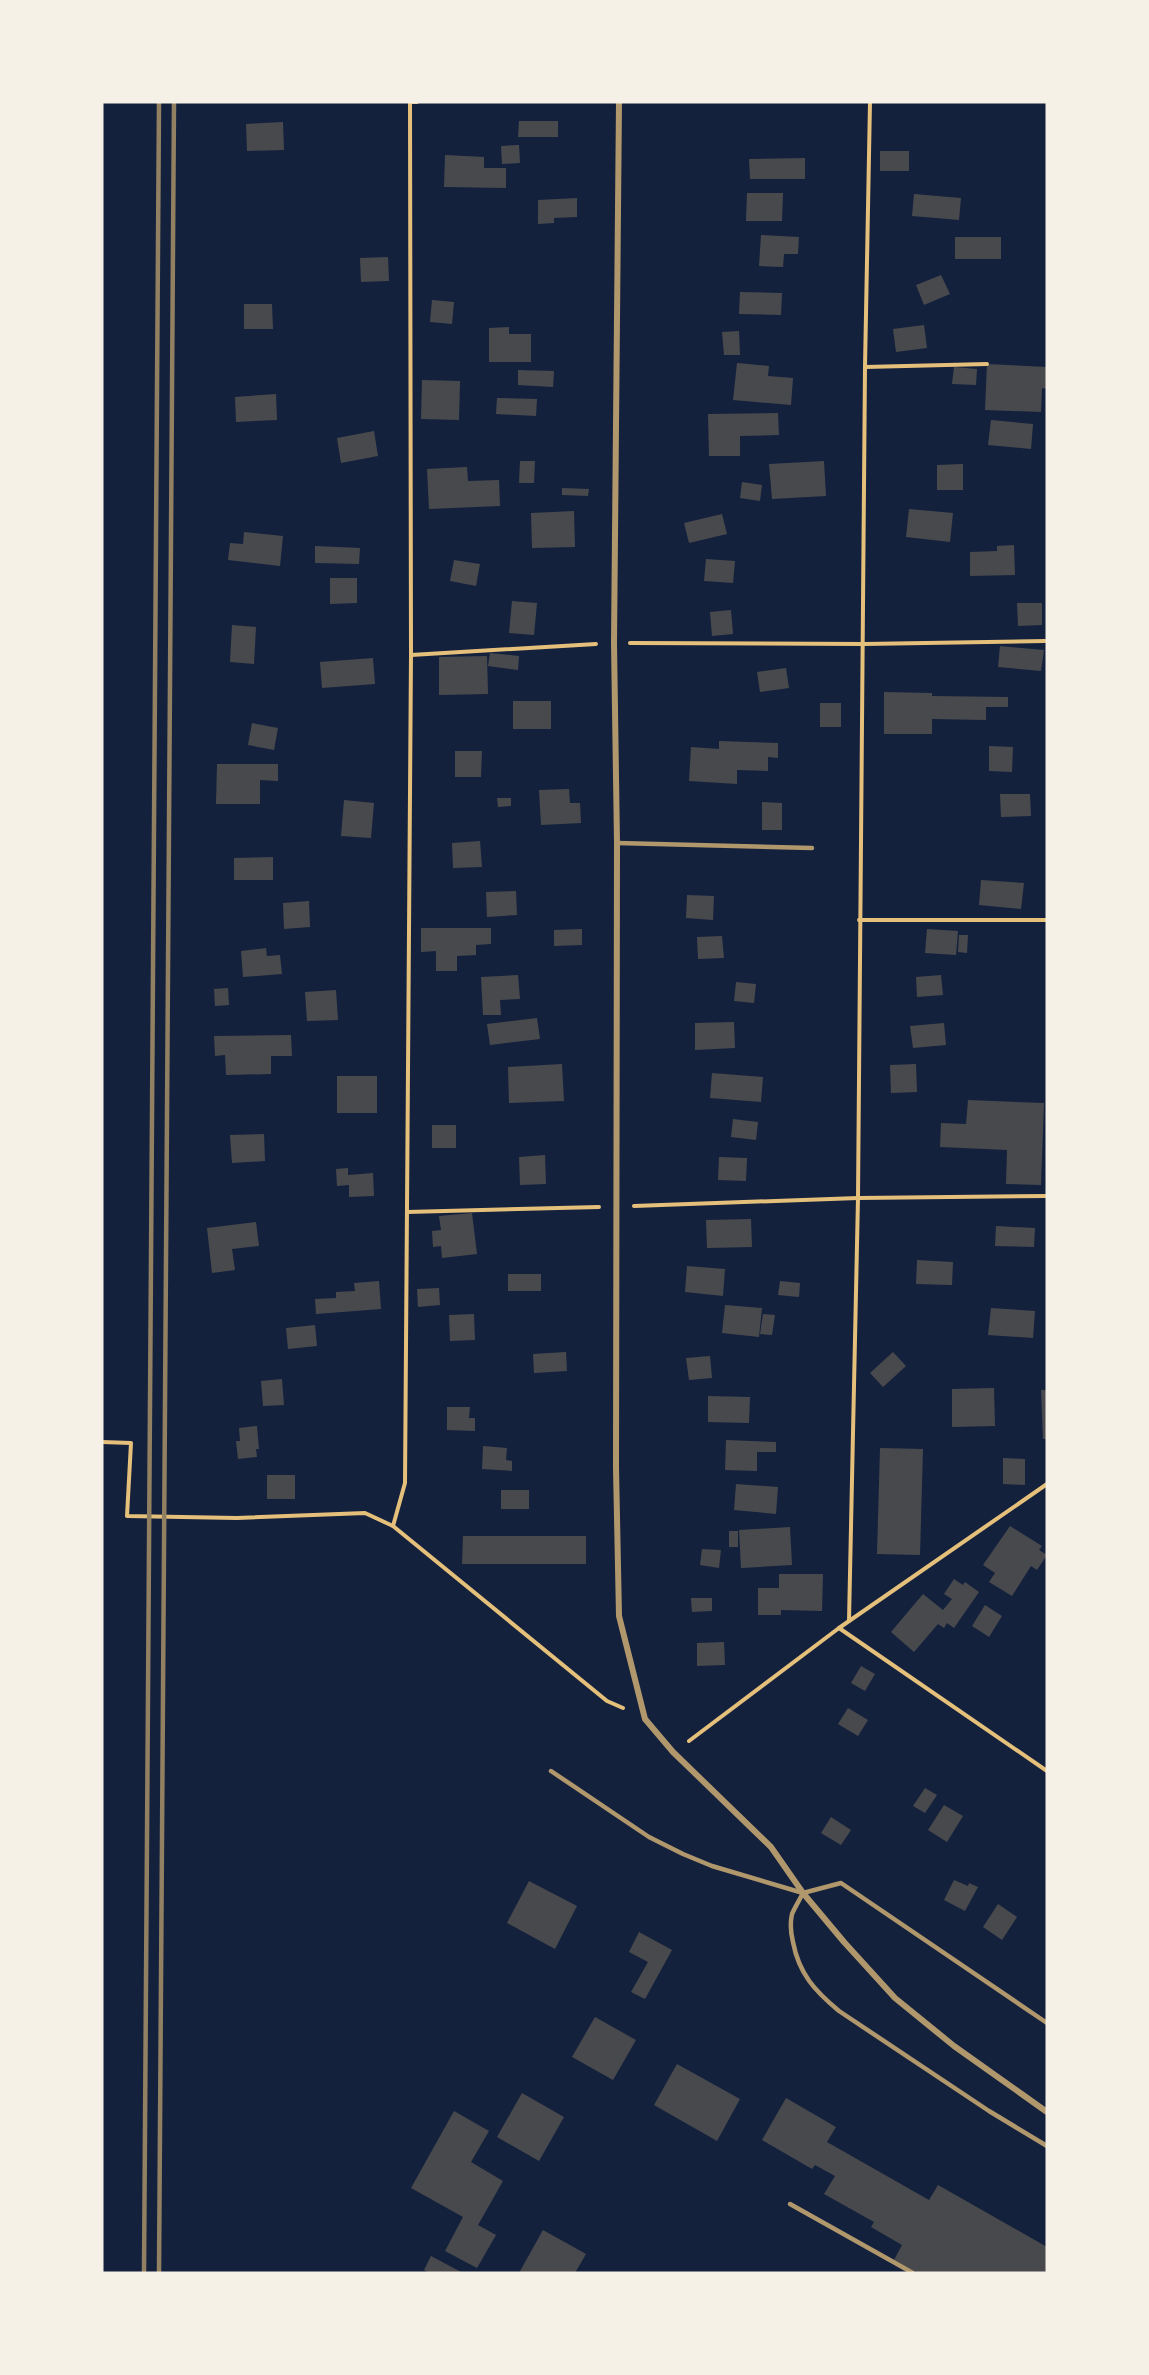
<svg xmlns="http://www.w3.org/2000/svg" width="1149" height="2375" font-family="Montserrat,sans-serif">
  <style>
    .building { fill: #48494c }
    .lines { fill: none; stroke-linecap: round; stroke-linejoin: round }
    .path { stroke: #e5c07b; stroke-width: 4 }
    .service { stroke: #b1986c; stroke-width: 4.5 }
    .minor { stroke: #b1986c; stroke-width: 6 }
    .rail { stroke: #918062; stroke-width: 4.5 }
  </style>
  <rect width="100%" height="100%" fill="#14213d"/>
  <!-- building -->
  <g class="building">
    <path d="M519,121H558V137H518Z"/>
    <path d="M283,122L284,150L247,151L246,124Z"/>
    <path d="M519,145L520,163L502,164L501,146Z"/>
    <rect x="880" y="151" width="29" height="20"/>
    <path d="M445,155L484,157V168H506V188L444,187Z"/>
    <path d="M805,158V179H750L749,159Z"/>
    <path d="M747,193H783L782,221H746Z"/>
    <path d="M914,194L961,198L959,220L912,216Z"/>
    <path d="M577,198V217L554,218V223L538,224V200Z"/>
    <path d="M761,235L799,237L798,254H784L783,267L759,266Z"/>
    <rect x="955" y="237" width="46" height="22"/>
    <path d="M388,257L389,281L361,282L360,258Z"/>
    <path d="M941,275L950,294L924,305L916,285Z"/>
    <path d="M740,292L782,293L781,315L739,314Z"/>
    <path d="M432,300L454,302L452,324L430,322Z"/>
    <path d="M244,304H272L273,329H244Z"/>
    <path d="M924,325L927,348L896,352L893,329Z"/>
    <path d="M509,327V334H531V362H489V328Z"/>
    <path d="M739,331L740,355H724L722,332Z"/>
    <path d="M737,363L769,366L768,376L793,378L791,405L733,400Z"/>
    <path d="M987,364L1047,367V389L1042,388L1041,412L985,410Z"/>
    <path d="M954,367L977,369L976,385L952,384Z"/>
    <path d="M518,370L554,371L553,387L518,385Z"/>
    <path d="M422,380L460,381L459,420L421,419Z"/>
    <path d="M276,394L277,420L236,422L235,397Z"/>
    <path d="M497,398L537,399L536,416L496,414Z"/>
    <path d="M778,413L779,435L740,436V456H709L708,414Z"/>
    <path d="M991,420L1033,424L1031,449L988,445Z"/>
    <path d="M374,431L378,456L341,463L337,438Z"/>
    <path d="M520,461H535L534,483H519Z"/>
    <path d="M824,461L826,496L772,499L769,464Z"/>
    <path d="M963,464V490H937V465Z"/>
    <path d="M467,467L468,481L499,480L500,506L429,509L427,469Z"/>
    <path d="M742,482L762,485L760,501L740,498Z"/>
    <path d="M562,488L589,489L588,496L562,495Z"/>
    <path d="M909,509L953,513L950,542L906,537Z"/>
    <path d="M574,511L575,547L532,548L531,513Z"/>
    <path d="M722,514L727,534L689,543L684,523Z"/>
    <path d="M244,532L283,536L280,566L228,560L230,543L243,544Z"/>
    <path d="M1014,545L1015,575L970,576V552L997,551V546Z"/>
    <path d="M315,546L360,548L359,564L315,563Z"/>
    <path d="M706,559L735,561L733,583L704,581Z"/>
    <path d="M454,560L480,564L476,586L450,581Z"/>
    <path d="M330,578H357V603L330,604Z"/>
    <path d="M512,601L537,603L534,635L509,633Z"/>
    <path d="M1017,603H1042V625L1018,626Z"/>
    <path d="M731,610L733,634L712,636L710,612Z"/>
    <path d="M232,625L256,627L254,664L230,662Z"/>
    <path d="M1000,646L1044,650L1041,671L998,667Z"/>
    <path d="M490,653L519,656L518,670L488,666Z"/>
    <path d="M487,656L488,694L439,695V657Z"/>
    <path d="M373,658L375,684L322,688L320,662Z"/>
    <path d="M786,668L789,688L760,692L757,672Z"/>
    <path d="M884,692L932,693V696L1008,697V707H986V720L932,719V734H884Z"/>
    <rect x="513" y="701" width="38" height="28"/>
    <rect x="820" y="703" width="21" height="24"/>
    <path d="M252,723L278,728L274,750L248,745Z"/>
    <path d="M719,741L778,743V758L768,757V771L737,770V784L689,781L691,747L719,749Z"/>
    <path d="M989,746L1013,747L1012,772L989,771Z"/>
    <path d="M455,751H482L481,777H455Z"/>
    <path d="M217,764H278V781L260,780V804H216Z"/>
    <path d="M569,789L570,803H580L581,823L541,825L539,790Z"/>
    <path d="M1000,794H1030L1031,816L1001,817Z"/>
    <path d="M497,798H511V806L498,807Z"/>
    <path d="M344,800L374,803L371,838L341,836Z"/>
    <path d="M762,802L782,803V830H762Z"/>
    <path d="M480,841L482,867L453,868L452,843Z"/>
    <path d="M273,857V880H234V858Z"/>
    <path d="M981,880L1024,883L1021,909L979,905Z"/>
    <path d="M516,891L517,915L487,917L486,892Z"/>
    <path d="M687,895L714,896L713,920L686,918Z"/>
    <path d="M309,901L310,927L284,929L283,903Z"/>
    <path d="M421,928H491V944L476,945V955L457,956V971H436V951L421,952Z"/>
    <path d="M582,929V945L554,946V930Z"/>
    <path d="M927,929L958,931L956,955L925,953Z"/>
    <path d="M959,935H968L967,953L958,952Z"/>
    <path d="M722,936L724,958L698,959L697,937Z"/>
    <path d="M266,948L267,956L280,955L282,974L243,977L241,951Z"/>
    <path d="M518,975L520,999L500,1000L501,1015H483L481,977Z"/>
    <path d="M941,975L943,995L917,997L916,977Z"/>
    <path d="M736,982L756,984L754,1003L734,1001Z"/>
    <path d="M228,988L229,1005L215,1006L214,989Z"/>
    <path d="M336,990L338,1020L307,1021L305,992Z"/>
    <path d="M537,1018L540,1039L490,1045L487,1024Z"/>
    <path d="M734,1022L735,1048L695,1050V1023Z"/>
    <path d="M944,1023L946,1045L913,1048L910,1026Z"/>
    <path d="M291,1035L292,1056H271V1074L226,1075L225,1055L215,1056L214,1036Z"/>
    <path d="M562,1064L564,1101L509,1103L508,1067Z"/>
    <path d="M916,1064L917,1092L891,1093L890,1065Z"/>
    <path d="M712,1073L763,1077L761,1102L710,1098Z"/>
    <rect x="337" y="1076" width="40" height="37"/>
    <path d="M968,1100L1044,1103L1041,1185L1006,1184L1007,1150L940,1147L941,1123L966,1124Z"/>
    <path d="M733,1119L758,1122L756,1140L731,1137Z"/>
    <rect x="432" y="1125" width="24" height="23"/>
    <path d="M264,1134L265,1161L232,1163L230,1135Z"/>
    <path d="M545,1155L546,1184L520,1185L519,1157Z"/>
    <path d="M719,1157L747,1158L746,1181L718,1180Z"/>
    <path d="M348,1168V1175L373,1173L374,1196L349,1197V1185L337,1186L336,1169Z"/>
    <path d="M472,1213L477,1254L442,1258L441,1246L433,1247L432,1231L441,1230L439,1216Z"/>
    <path d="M751,1219L752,1247L707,1248L706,1220Z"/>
    <path d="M256,1222L259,1246L232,1249L235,1270L212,1273L207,1228Z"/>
    <path d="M996,1226L1035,1228L1034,1247L995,1246Z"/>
    <path d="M917,1260L953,1262L952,1285L916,1284Z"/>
    <path d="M687,1266L725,1269L723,1296L685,1292Z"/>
    <rect x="508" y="1274" width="33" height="17"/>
    <path d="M379,1281L381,1309L316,1314L315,1299L336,1298V1292L355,1291L354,1283Z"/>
    <path d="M780,1281L800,1283L799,1297L778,1295Z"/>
    <path d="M439,1288L440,1305L418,1307L417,1289Z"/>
    <path d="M725,1305L762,1308L759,1337L722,1333Z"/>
    <path d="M991,1308L1035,1311L1033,1338L988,1335Z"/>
    <path d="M474,1314L475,1340L450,1341L449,1315Z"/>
    <path d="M763,1314L775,1315L772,1335L760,1334Z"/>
    <path d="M315,1325L317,1346L288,1349L286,1328Z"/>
    <path d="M566,1352L567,1371L534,1373L533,1354Z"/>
    <path d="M893,1352L906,1366L883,1387L870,1373Z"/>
    <path d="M710,1356L712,1378L689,1380L686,1358Z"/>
    <path d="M282,1379L284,1405L263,1406L261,1381Z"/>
    <path d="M994,1388L995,1426L952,1427V1389Z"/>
    <path d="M1041,1390H1047V1439H1043Z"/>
    <path d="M708,1396L750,1397L749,1423L708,1422Z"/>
    <path d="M447,1407H470L469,1418H475V1431L447,1430Z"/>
    <path d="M257,1426L259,1449H256L257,1457L238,1459L236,1441H240L239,1428Z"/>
    <path d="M726,1440L776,1442V1452H757V1471L725,1470Z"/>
    <path d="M483,1446L507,1448L506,1460L512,1461V1471L482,1469Z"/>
    <path d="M880,1448L923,1449L920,1555L877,1554Z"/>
    <path d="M1003,1458L1025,1459V1485L1003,1484Z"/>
    <rect x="267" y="1475" width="28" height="24"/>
    <path d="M736,1484L778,1487L776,1514L734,1510Z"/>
    <rect x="501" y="1490" width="28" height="19"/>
    <path d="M1010,1526L1042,1546L1039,1550L1047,1555L1037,1570L1031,1566L1012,1596L989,1582L995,1573L983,1565Z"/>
    <path d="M790,1527L792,1565L741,1568L739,1530Z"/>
    <rect x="729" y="1531" width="9" height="16"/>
    <path d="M463,1536H586V1564H462Z"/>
    <path d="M702,1549L721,1550L719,1568L700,1565Z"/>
    <path d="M779,1574H823L822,1611L781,1610V1615H758V1588H779Z"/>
    <path d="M954,1579L963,1585L965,1582L979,1592L954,1628L947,1623L944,1628L938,1624L914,1652L891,1632L923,1594L943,1610L952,1599L944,1594Z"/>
    <path d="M691,1598H712V1611L692,1612Z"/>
    <path d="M985,1605L1002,1616L989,1637L972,1626Z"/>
    <path d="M724,1642L725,1665L697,1666V1643Z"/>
    <path d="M861,1666L875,1674L865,1691L851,1683Z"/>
    <path d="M848,1708L868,1720L858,1736L838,1724Z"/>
    <path d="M925,1788L937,1795L925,1813L913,1806Z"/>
    <path d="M944,1805L963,1816L947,1842L928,1830Z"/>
    <path d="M831,1817L851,1830L841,1845L821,1833Z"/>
    <path d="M954,1880L968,1886L969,1883L978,1887L965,1911L944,1900Z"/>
    <path d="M529,1881L577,1906L555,1949L507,1923Z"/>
    <path d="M998,1904L1017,1917L1002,1940L983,1927Z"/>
    <path d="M639,1932L672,1950L645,1999L631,1992L648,1962L629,1952Z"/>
    <path d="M595,2017L636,2040L613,2080L572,2057Z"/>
    <path d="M677,2064L740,2099L717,2141L654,2105Z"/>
    <path d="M522,2093L564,2117L539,2161L497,2137Z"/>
    <path d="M786,2098L836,2127L827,2142L929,2200L938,2185L1047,2247V2273H918L894,2260L902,2245L871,2227L874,2222L824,2194L835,2176L815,2165L812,2169L762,2140Z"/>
    <path d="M454,2111L489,2131L471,2162L503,2181L478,2225L496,2235L477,2268L445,2251L463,2217L411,2188Z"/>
    <path d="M543,2230L586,2254L575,2273H519Z"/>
    <path d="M431,2256L463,2273H430L424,2270Z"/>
  </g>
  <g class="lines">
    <!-- path -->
    <g class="path">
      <path d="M410,102H417"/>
      <path d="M865,367L987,364"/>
      <path d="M630,643L864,644L1045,641"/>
      <path d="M411,655L596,644"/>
      <path d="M859,920H1047"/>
      <path d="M634,1206L858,1198L1047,1196"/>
      <path d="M407,1212L599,1207"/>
      <path d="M102,1442L131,1443L127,1516L237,1518L365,1513L393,1526L607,1701L623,1708"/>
      <path d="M393,1526L405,1483L411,655L410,102"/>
      <path d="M849,1621L858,1198L865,367L870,102"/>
      <path d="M839,1628L1047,1771"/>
      <path d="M689,1741L839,1628L1047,1484"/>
    </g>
    <!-- service -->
    <g class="service">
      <path d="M617,843L812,848"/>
      <path d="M551,1771L649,1837L683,1854L712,1866L803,1893L841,1883L1047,2023"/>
      <path d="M803,1893C800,1899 795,1907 792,1914C790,1923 791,1934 793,1942C799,1974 815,1991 839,2011L989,2111L1047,2146"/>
      <path d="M790,2204L913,2273"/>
    </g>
    <!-- minor -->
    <path class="minor" d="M619,102L614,643L617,843L616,1468L619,1616L645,1719L673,1752L771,1847L803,1893L844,1942L895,1998L954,2046L1047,2112"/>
    <!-- rail -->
    <g class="rail">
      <path d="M144,2273L159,102"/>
      <path d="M159,2273L174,102"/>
    </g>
  </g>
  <!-- border -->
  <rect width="1149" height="2375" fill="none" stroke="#f6f1e7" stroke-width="207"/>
</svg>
